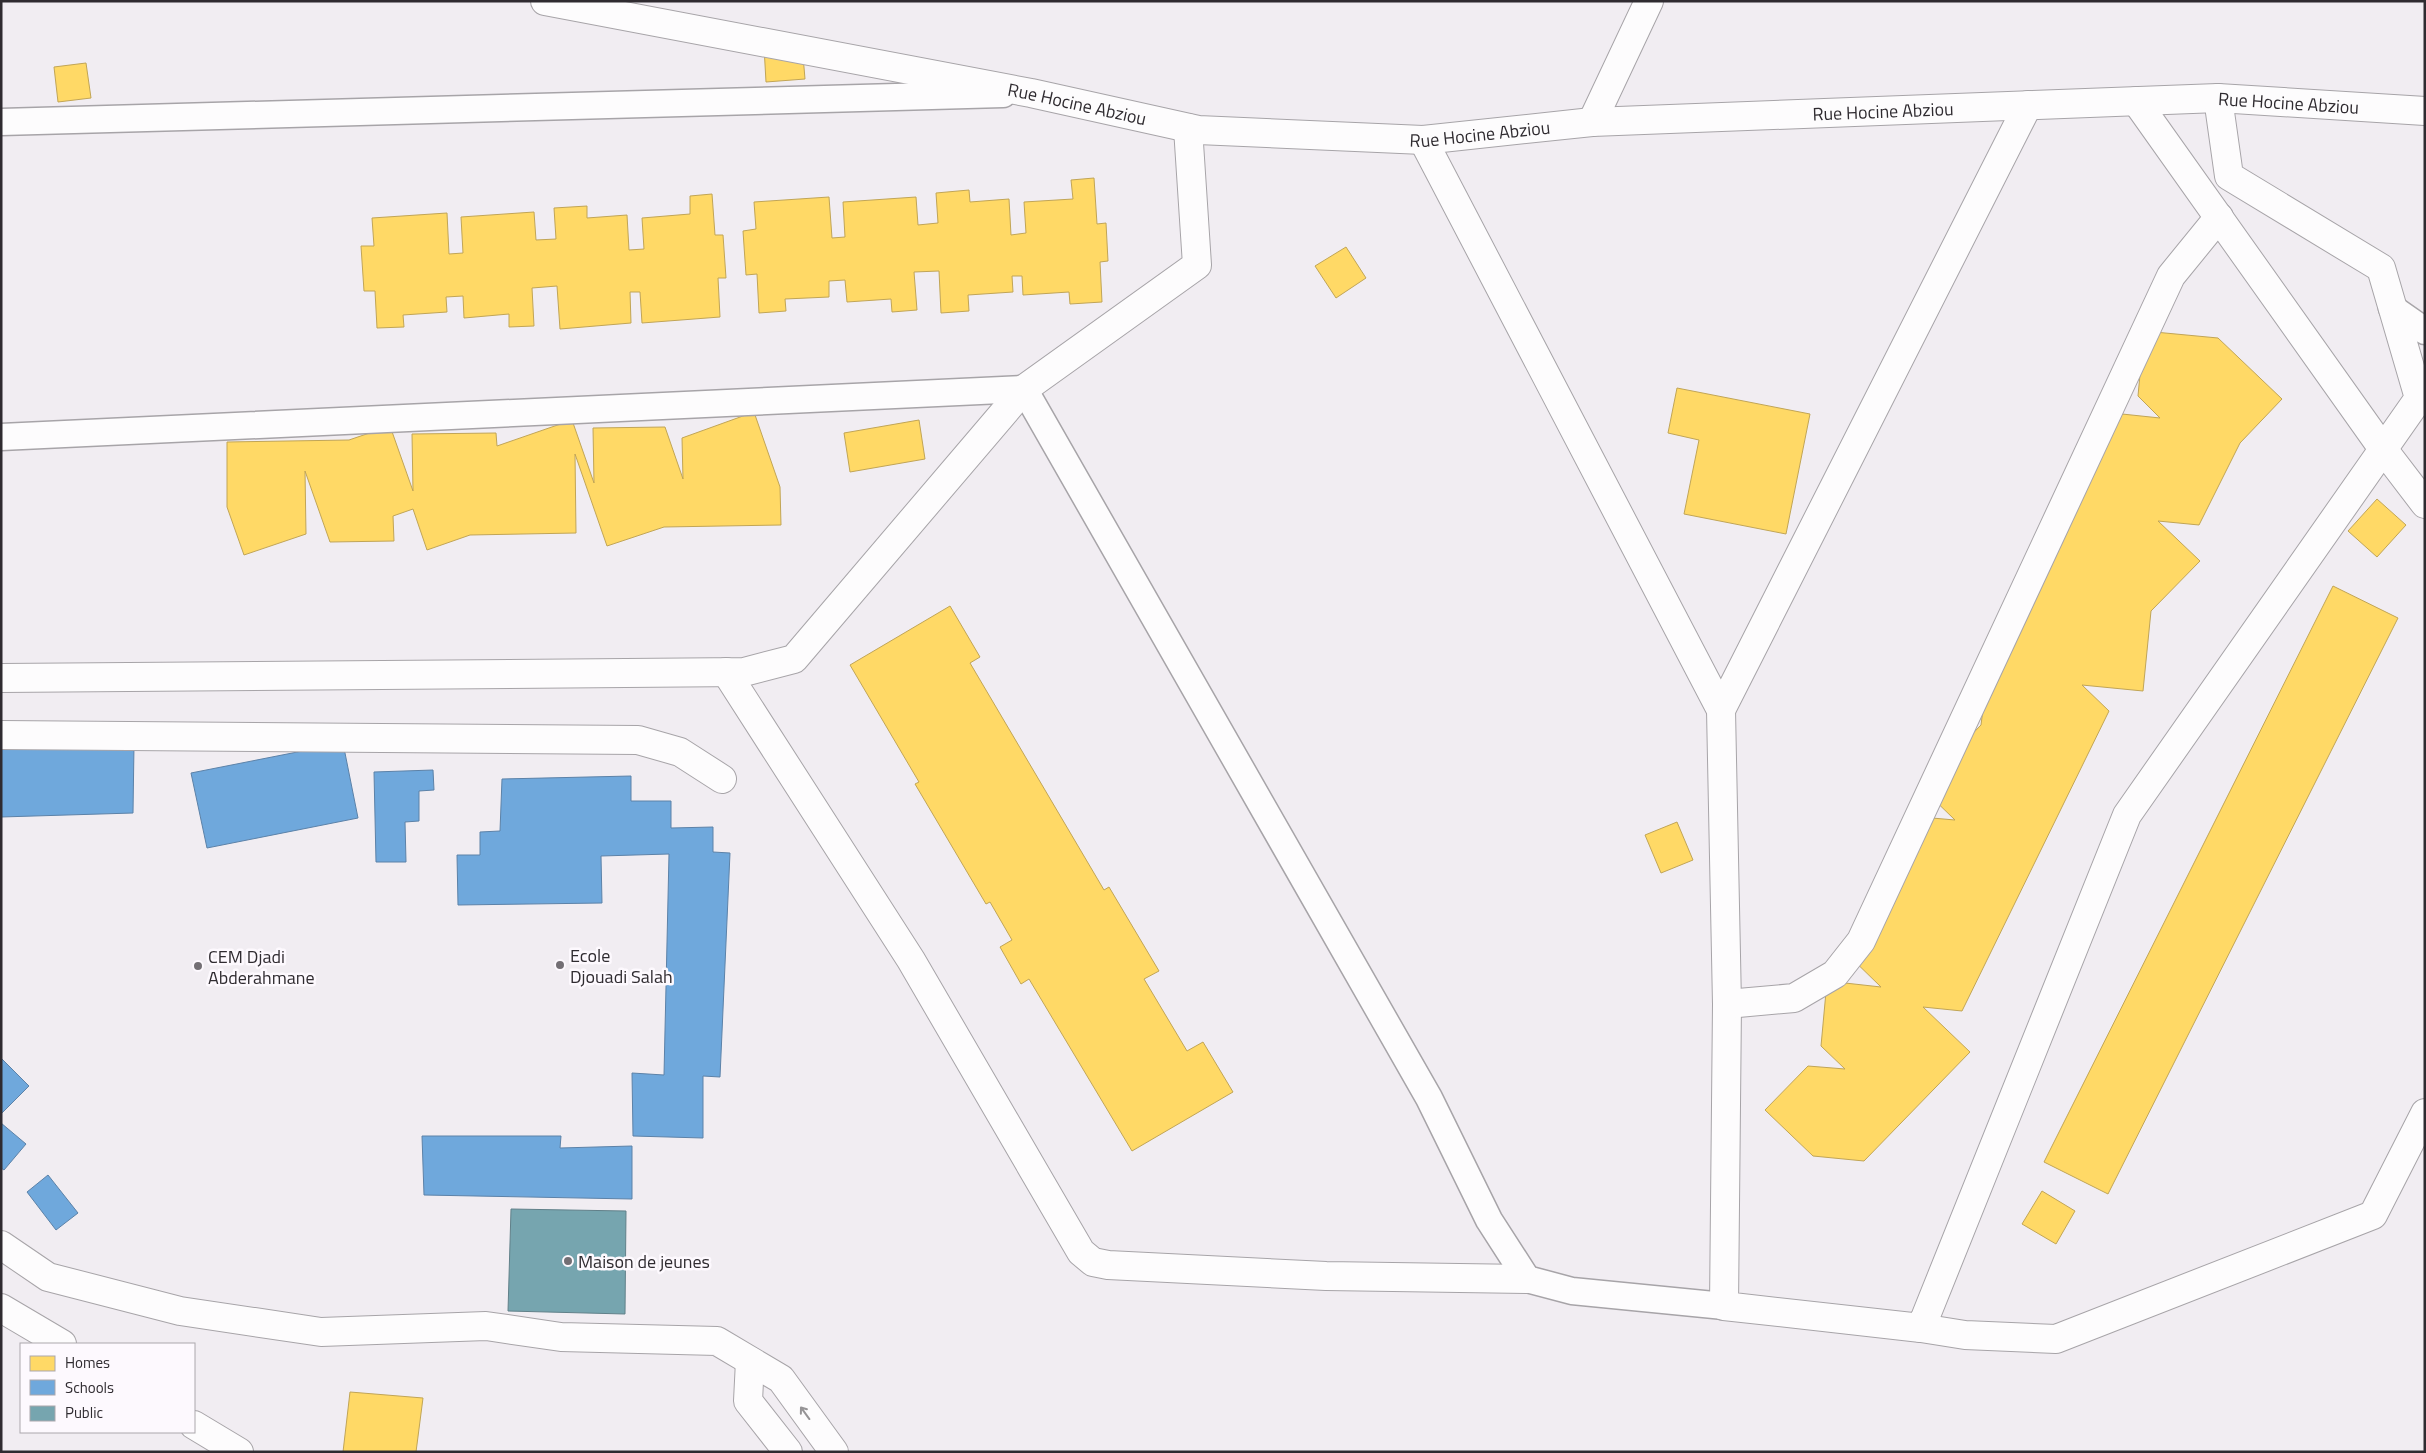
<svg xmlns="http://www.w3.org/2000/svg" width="2426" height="1453" font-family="'Titillium Web',sans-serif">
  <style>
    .homes { fill: #ffd966; stroke: #c1a556 }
    .schools { fill: #6fa8dc; stroke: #5c82a8 }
    .public { fill: #76a5af; stroke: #618089 }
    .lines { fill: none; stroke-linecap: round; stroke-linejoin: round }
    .lane-casing { stroke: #a7a4a8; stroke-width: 29 }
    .street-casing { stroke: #a7a4a8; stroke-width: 30 }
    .lane { stroke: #fdfcfd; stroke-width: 26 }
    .street { stroke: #fdfcfd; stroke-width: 28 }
    .oneway { stroke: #969496 }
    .poi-dot { fill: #736f74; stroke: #fdf9fe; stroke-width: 2 }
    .labels { text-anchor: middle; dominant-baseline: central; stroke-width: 5; stroke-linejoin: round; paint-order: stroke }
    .street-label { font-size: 18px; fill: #2f2b30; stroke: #fdf9fe }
    .poi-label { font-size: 18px; fill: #2f2b30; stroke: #fdf9fe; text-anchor: start }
  </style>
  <rect width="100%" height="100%" fill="#f1edf2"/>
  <!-- homes -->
  <g class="homes">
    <path d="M802,44L805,79L766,82L764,47Z"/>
    <path d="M86,63L91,98L58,102L54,67Z"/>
    <path d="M1094,178L1097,224L1106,223L1108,261L1100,262L1102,302L1070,304L1069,292L1023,295L1022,276H1012L1013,292L968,295L969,311L941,313L939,271L914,272L917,310L892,312L891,299L847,302L845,280L829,281V297L785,299L786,311L759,313L757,274L746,275L743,231L756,229L754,202L829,197L832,238L845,237L843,202L916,197L918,225L938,223L936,193L969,190L970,202L1009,199L1011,235L1026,233L1024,202L1073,199L1071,180Z"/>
    <path d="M712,194L715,235H723L726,278H718L720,317L642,323L640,292H630L631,323L560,329L557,286L532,288L534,326L509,327V314L464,318L463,296L446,297L447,312L403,315L404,327L377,328L375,291H364L361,246H374L372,218L447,213L449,254L463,253L461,217L534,212L536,240L556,239L554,208L587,206V218L627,215L629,250L644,249L642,218L690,214V196Z"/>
    <path d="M1346,247L1366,278L1336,298L1315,266Z"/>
    <path d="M2144,331L2218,338L2282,399L2240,443L2199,525L2158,521L2200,561L2151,611L2143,691L2082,685L2109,711L1962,1011L1923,1007L1970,1052L1864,1161L1813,1156L1765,1110L1808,1066L1845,1069L1821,1046L1827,981L1881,987L1842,949L1902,886L1909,816L1955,820L1921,787L1981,725L1985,693L2122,414L2160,418L2138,396Z"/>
    <path d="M1677,388L1810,414L1786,534L1684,514L1699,440L1668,433Z"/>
    <path d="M754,412L780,487L781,525L664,527L607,546L575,454L576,533L470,535L427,550L413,509L393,516L394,541L330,542L305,471L306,534L244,555L227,507V442L349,440L390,426L413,491L412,434L496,433L497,446L572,420L594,483L593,428L665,427L683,479L682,438Z"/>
    <path d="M919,420L925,459L850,472L844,433Z"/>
    <path d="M2377,499L2406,525L2377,557L2348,531Z"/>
    <path d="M2333,586L2398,618L2108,1194L2044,1162Z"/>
    <path d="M950,606L980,657L970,663L1104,890L1109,887L1159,971L1144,979L1187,1051L1203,1042L1233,1092L1132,1151L1029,979L1021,984L1000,947L1012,940L990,902L986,904L915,784L919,782L850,665Z"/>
    <path d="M1677,822L1693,860L1661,873L1645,835Z"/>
    <path d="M2042,1191L2075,1211L2056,1244L2022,1224Z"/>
    <path d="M350,1392L423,1398L416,1452H343Z"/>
  </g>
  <!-- schools -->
  <g class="schools">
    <path d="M343,743L358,818L207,848L191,773Z"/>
    <path d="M134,745L133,813L1,817V748Z"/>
    <path d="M433,770L434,790L419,791V821L405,822L406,862H376L374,772Z"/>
    <path d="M631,776V801H671V828L713,827V852L730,853L720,1077L703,1076V1138L633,1136L632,1073L664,1075L669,854L601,856L602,903L458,905L457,855H480V832L500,831L502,779Z"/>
    <path d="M1,1058L29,1086L1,1114Z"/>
    <path d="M1,1123L26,1144L4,1170L1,1168Z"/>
    <path d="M422,1136H561L560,1148L632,1146V1199L424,1195Z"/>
    <path d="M48,1175L78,1213L56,1230L27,1192Z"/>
  </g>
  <!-- public -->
  <path class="public" d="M511,1209L626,1211L625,1314L508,1311Z"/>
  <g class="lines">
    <!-- lane casing -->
    <g class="lane-casing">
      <g id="lane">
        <path d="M1,122L1003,94"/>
        <path d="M2392,308L2425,331"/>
        <path d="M1,437L1024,389L1429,1098L1489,1220L1527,1279L1572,1291L1724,1306"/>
      </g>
    </g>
    <!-- street casing -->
    <g class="street-casing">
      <g id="street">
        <path id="s1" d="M545,1L1031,93L1198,130L1423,140L1592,122L2218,98L2425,111"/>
        <path d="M2136,101L2383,449L2425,504"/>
        <path d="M1592,122L1649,1"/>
        <path d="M1423,140L1721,710L1727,1004L1724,1306L1921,1328L2127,815L2419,398L2381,268L2229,176L2218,98"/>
        <path d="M726,672L911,960L1081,1252L1093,1262L1108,1265L1326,1276L1527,1279"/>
        <path d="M1,678L744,672L794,659L1024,389L1197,265L1188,128"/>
        <path d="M1721,710L2028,105"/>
        <path d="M1,735L638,740L680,752L722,779"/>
        <path d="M1727,1004L1794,998L1835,974L1861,941L2171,276L2219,217"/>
        <path d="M1,1245L48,1277L180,1311L321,1332L486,1326L561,1337L717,1341L781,1379L834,1452"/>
        <path d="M1,1308L62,1344"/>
        <path d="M1921,1328L1965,1335L2056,1339L2373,1215L2425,1113"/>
        <path d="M750,1361L748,1401L788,1452"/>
        <path d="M194,1425L239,1452"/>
      </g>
    </g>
    <!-- lane -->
    <use href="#lane" class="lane"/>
    <!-- street -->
    <use href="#street" class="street"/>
  </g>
  <!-- one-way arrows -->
  <defs><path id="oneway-shaft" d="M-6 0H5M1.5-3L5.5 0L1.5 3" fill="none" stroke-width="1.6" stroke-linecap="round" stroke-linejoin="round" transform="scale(1.25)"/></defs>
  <use class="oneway" href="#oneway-shaft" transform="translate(805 1413) rotate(-126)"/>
  <!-- markers -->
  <g class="poi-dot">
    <circle cx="560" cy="965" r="5"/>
    <circle cx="198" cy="966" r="5"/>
    <circle cx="568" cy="1261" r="5"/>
  </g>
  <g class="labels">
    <!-- street labels -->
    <g class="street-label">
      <text stroke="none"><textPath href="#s1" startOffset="1758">Rue Hocine Abziou</textPath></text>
      <text stroke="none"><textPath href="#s1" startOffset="542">Rue Hocine Abziou</textPath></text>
      <text stroke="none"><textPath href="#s1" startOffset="1352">Rue Hocine Abziou</textPath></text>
      <text stroke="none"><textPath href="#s1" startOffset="948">Rue Hocine Abziou</textPath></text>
    </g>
    <!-- poi labels -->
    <g class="poi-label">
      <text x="570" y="955">Ecole<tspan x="570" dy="21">Djouadi Salah</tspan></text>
      <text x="208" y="956">CEM Djadi<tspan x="208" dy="21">Abderahmane</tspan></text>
      <text x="578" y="1261">Maison de jeunes</text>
    </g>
  </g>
  <!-- border -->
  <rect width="2426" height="1453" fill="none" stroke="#2f2b30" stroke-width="5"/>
  <!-- legend -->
  <rect x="20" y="1343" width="175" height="90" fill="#fdf9fe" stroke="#aba7ac"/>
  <rect x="30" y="1356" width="25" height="15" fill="#ffd966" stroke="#aba7ac"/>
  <text x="65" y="1368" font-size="15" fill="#2f2b30">Homes</text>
  <rect x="30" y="1380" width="25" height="15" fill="#6fa8dc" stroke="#aba7ac"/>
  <text x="65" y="1393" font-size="15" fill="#2f2b30">Schools</text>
  <rect x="30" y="1406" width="25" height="15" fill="#76a5af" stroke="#aba7ac"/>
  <text x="65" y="1418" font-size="15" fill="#2f2b30">Public</text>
</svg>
